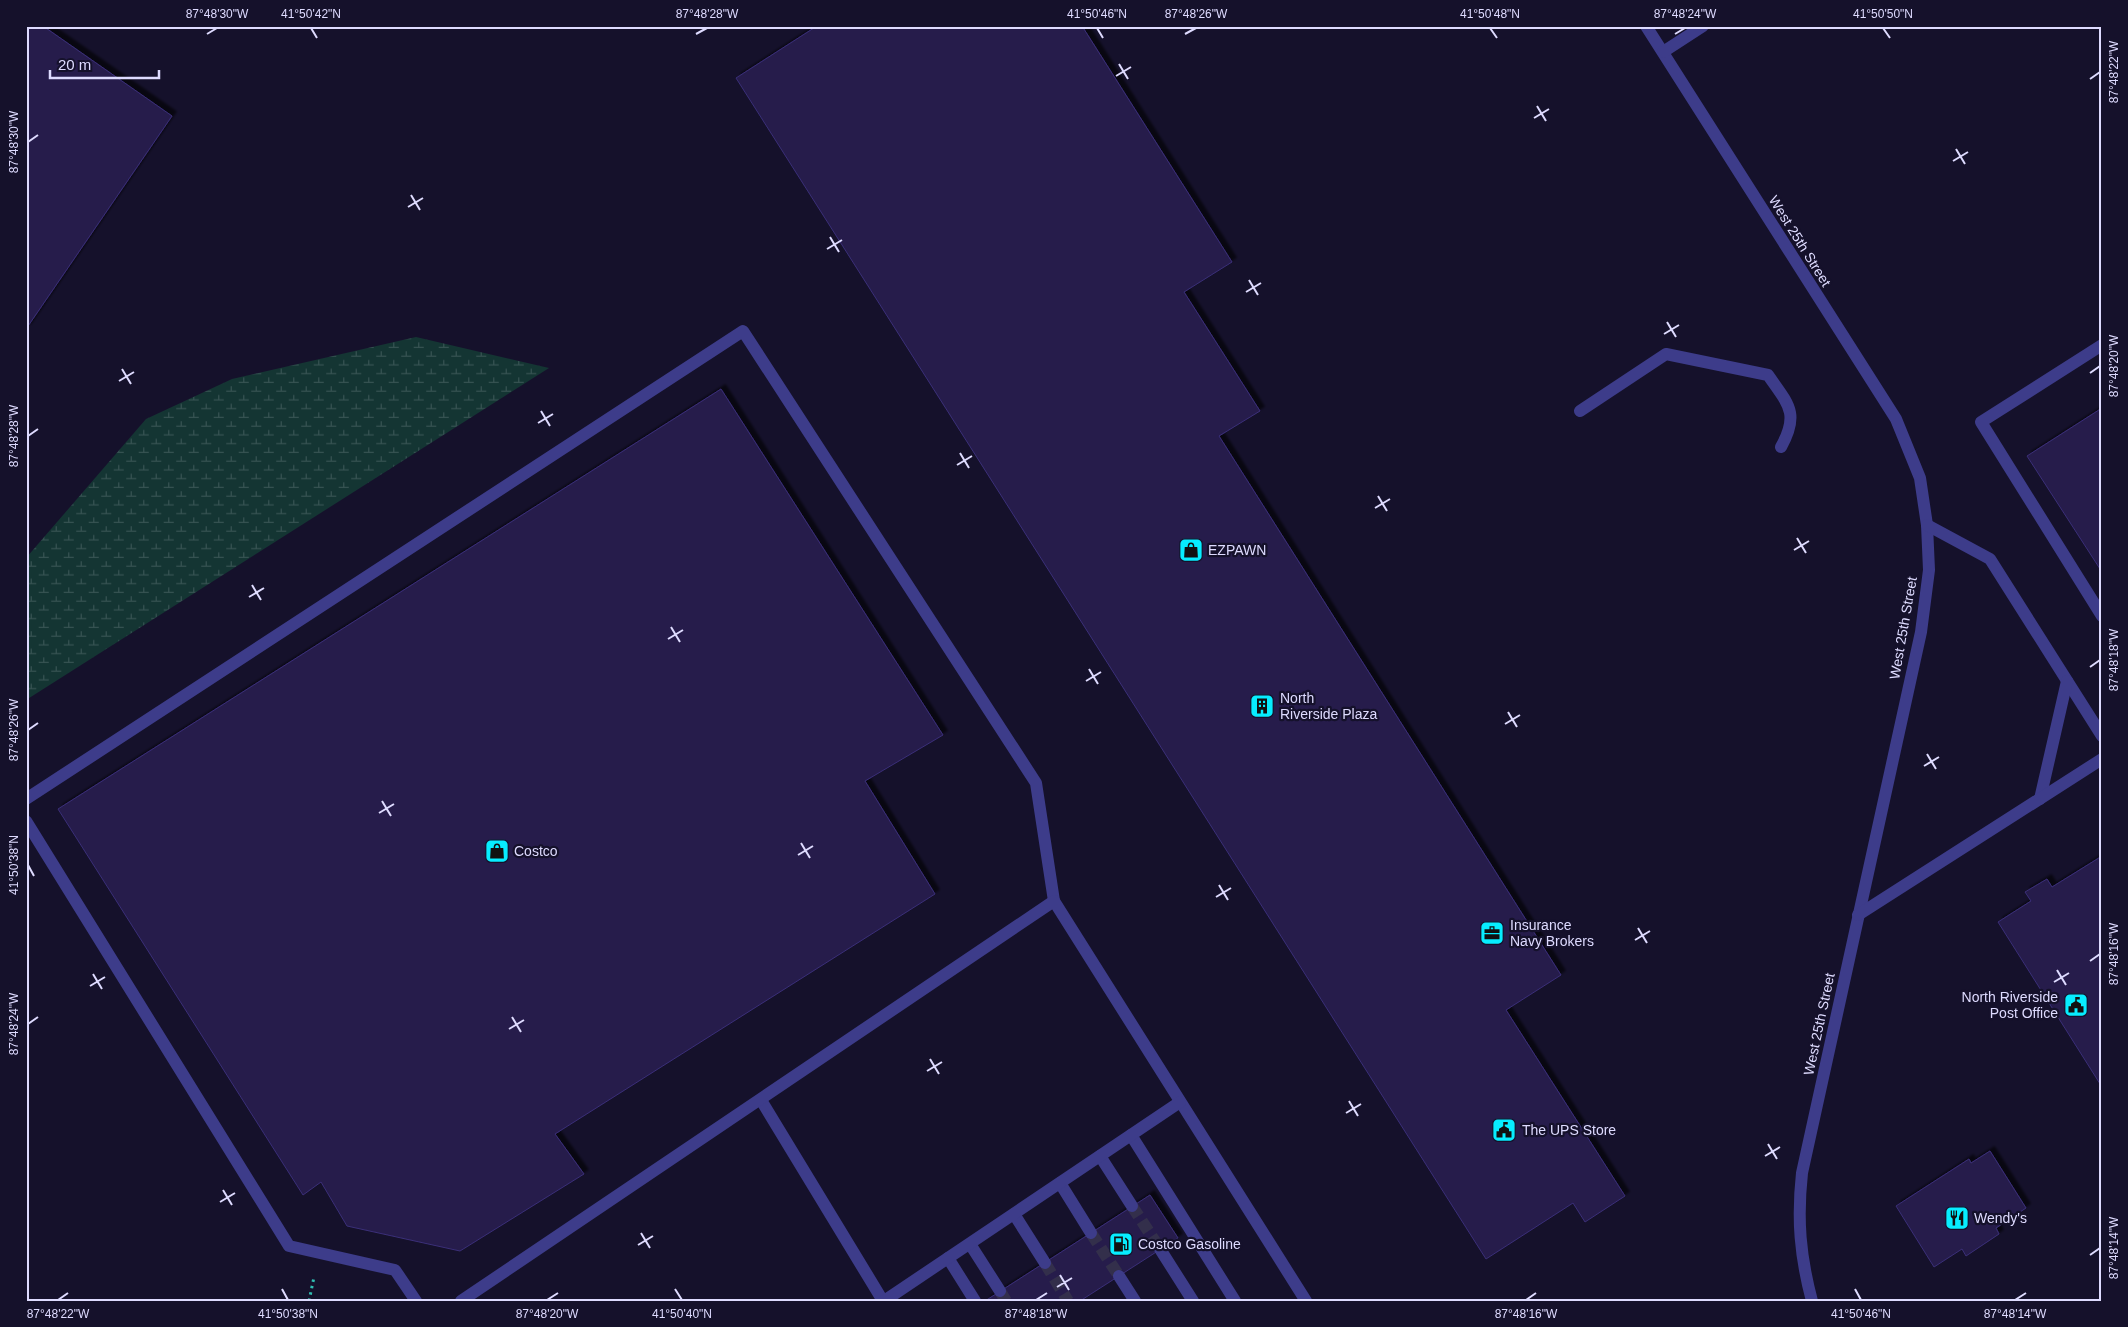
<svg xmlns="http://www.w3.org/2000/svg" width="2128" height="1327" font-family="Helvetica,sans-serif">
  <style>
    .wetland { fill: url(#wetland-marsh) }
    .building { fill: #251d4c; stroke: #3b2f78; filter: url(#shadow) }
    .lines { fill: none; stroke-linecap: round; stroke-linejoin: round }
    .minor-tunnel { stroke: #332f4b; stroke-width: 12; stroke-dasharray: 12 6; stroke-linecap: butt }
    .path { stroke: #30beb2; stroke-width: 3; stroke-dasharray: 2.5 4; stroke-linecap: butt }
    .minor { stroke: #3d3c8a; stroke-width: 12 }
    .ticks { fill: none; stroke: #dedbff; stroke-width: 2 }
    .labels { text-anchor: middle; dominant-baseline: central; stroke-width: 4.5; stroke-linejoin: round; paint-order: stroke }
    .street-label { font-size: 14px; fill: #dedbff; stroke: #15112b }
    .poi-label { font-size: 14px; fill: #dedbff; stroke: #15112b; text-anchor: start }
    .neatline { fill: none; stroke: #dedbff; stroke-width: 2 }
    .ticks-label { font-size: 12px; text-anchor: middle; fill: #dedbff }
  </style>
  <defs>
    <pattern id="wetland-marsh" width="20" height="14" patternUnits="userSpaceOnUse" patternTransform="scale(1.25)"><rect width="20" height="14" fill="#143533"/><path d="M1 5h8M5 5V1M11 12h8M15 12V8" fill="none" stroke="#365252"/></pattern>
    <filter id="shadow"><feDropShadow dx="4.5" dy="-4.5" stdDeviation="1" flood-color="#0009"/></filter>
  </defs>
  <rect width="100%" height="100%" fill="#15112b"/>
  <!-- wetland -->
  <path class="wetland" d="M416,337L549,368L26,700V558L146,419L232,379Z"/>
  <!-- building -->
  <g class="building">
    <path d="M26,26H43L172,116L26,329Z"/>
    <path d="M817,26H1082L1232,262L1184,292L1260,411L1219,436L1561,975L1506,1010L1625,1196L1585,1222L1573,1203L1486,1259L736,78Z"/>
    <path d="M721,389L943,735L865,781L935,894L555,1134L584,1174L460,1251L347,1226L321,1182L303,1195L58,809Z"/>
    <path d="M2102,408V572L2027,456Z"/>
    <path d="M2102,856V1087L1998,922L2031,901L2025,892L2047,879L2052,887Z"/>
    <path d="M1990,1151L2026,1208L1996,1228L1999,1234L1966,1256L1962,1249L1934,1267L1896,1206L1969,1159L1971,1163Z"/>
    <path d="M1150,1195L1178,1238L1080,1301H985Z"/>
  </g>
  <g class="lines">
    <!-- minor-tunnel -->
    <g class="minor-tunnel">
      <path d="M1132,1206L1160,1249"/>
      <path d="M1091,1233L1119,1276"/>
      <path d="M1045,1263L1068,1301"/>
      <path d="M1000,1291L1006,1301"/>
    </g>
    <!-- path -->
    <path class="path" d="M309,1301L314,1277"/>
    <!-- minor -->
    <g class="minor">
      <path d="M1646,26L1896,419L1920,478L1927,525L1929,570L1921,632L1802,1173C1797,1219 1800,1256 1812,1301"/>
      <path d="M1663,52L1703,26"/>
      <path d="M2102,345L1981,422L2102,616"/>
      <path d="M1580,411L1666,354L1768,375C1788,404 1800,413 1781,447"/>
      <path d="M1927,525L1990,559L2102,736"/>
      <path d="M26,799L743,331L1036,783L1054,901"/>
      <path d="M2040,799L2067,681"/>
      <path d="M26,821L289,1246L395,1270L416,1301"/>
      <path d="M1858,915L2102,759"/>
      <path d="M761,1100L883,1301"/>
      <path d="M1131,1135L1235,1301"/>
      <path d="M1100,1156L1132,1206"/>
      <path d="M1060,1183L1091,1233"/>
      <path d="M1014,1214L1045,1263"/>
      <path d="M970,1244L1000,1291"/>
      <path d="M1160,1249L1193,1301"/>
      <path d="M948,1258L975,1301"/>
      <path d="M1119,1276L1135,1301"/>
      <path d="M461,1301L1054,901L1306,1301"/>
      <path d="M884,1301L1180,1102"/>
    </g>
  </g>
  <!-- ticks -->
  <path class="ticks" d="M311,28L317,38M1097,28L1103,38M1490,28L1497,38M1883,28L1890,38M207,34L217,28M696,34L707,28M1185,34L1196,28M1675,34L1685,28M1119,64L1128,79M1116,76L1131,67M2090,79L2100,72M1537,106L1546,121M1534,118L1549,109M28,142L38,135M1956,149L1965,164M1953,161L1968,152M411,195L420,210M408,207L423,198M830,237L839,252M827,249L842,240M1249,280L1258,295M1246,292L1261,283M1667,322L1676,337M1664,334L1679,325M122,369L131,384M2090,373L2100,366M119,381L134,372M541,411L550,426M538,423L553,414M28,436L38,429M960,453L969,468M957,465L972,456M1378,496L1387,511M1375,508L1390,499M1797,538L1806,553M1794,550L1809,541M252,585L261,600M249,597L264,588M671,627L680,642M668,639L683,630M2090,667L2100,660M1089,669L1098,684M1086,681L1101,672M1508,712L1517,727M1505,724L1520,715M28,730L38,723M1927,754L1936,769M1924,766L1939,757M382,801L391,816M379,813L394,804M801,843L810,858M798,855L813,846M28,865L34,876M1219,885L1228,900M1216,897L1231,888M1638,928L1647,943M1635,940L1650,931M2090,961L2100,954M2057,970L2066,985M93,974L102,989M2054,982L2069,973M90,986L105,977M512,1017L521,1032M28,1024L38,1017M509,1029L524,1020M930,1059L939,1074M927,1071L942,1062M1349,1101L1358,1116M1346,1113L1361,1104M1768,1144L1777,1159M1765,1156L1780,1147M223,1190L232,1205M220,1202L235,1193M641,1233L650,1248M638,1245L653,1236M2090,1255L2100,1248M1060,1275L1069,1290M1057,1287L1072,1278M282,1289L288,1300M675,1289L682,1300M1855,1289L1861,1300M58,1300L68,1293M547,1300L558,1293M1036,1300L1047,1293M1526,1300L1536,1293M2015,1300L2026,1293"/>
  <!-- icons -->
  <defs>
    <g id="shop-square" transform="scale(1.25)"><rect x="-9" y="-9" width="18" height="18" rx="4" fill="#07edff" stroke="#15112b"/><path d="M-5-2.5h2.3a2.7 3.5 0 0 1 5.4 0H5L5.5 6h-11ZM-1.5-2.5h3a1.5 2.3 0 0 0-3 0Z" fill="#111"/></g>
    <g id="building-square" transform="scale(1.25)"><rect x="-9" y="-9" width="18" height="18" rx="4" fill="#07edff" stroke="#15112b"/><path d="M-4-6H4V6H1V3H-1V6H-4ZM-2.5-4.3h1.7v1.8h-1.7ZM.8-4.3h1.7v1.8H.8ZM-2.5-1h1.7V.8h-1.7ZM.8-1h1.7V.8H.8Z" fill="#111"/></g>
    <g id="office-square" transform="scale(1.25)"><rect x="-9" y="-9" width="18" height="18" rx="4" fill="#07edff" stroke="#15112b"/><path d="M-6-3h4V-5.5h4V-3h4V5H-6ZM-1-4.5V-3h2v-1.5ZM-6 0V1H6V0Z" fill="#111"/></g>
    <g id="civic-square" transform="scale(1.25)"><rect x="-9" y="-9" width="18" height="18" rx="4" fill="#07edff" stroke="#15112b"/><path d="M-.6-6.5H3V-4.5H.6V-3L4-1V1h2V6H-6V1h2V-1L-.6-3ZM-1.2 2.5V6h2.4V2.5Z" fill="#111"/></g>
    <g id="restaurant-square" transform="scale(1.25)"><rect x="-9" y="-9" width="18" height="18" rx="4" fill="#07edff" stroke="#15112b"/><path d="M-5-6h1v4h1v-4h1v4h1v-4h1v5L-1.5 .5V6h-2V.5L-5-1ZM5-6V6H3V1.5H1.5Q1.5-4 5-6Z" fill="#111"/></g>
    <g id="fuel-square" transform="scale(1.25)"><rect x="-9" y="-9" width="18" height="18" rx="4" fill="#07edff" stroke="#15112b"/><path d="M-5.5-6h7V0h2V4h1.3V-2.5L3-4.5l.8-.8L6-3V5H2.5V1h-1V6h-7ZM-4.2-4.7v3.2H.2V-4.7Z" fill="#111"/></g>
  </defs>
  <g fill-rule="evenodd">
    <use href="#shop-square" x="1191" y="550"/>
    <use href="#building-square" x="1262" y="706"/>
    <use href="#shop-square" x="497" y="851"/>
    <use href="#office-square" x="1492" y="933"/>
    <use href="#civic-square" x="2076" y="1005"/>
    <use href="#civic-square" x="1504" y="1130"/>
    <use href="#restaurant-square" x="1957" y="1218"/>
    <use href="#fuel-square" x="1121" y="1244"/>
  </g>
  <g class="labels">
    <!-- street labels -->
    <g class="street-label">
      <text transform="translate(1800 241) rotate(58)">West 25th Street</text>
      <text transform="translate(1903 628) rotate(-80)">West 25th Street</text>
      <text transform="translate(1819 1024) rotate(-78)">West 25th Street</text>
    </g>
    <!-- poi labels -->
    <g class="poi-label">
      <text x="1208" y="550">EZPAWN</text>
      <text x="1280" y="698">North<tspan x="1280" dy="16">Riverside Plaza</tspan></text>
      <text x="514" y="851">Costco</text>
      <text x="1510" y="925">Insurance<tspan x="1510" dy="16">Navy Brokers</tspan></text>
      <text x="2058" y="997" text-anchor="end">North Riverside<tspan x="2058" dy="16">Post Office</tspan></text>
      <text x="1522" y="1130">The UPS Store</text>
      <text x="1974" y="1218">Wendy's</text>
      <text x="1138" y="1244">Costco Gasoline</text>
    </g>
  </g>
  <!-- border -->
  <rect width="2128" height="1327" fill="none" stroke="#15112b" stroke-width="55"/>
  <!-- scale -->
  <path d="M50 70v8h109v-8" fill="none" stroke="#dedbff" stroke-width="2.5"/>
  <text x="58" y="70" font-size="15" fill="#dedbff" stroke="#15112b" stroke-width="4" paint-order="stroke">20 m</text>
  <rect x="28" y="28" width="2072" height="1272" class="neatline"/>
  <g class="ticks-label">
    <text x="217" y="18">87°48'30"W</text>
    <text x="311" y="18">41°50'42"N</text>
    <text x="707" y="18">87°48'28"W</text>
    <text x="1097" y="18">41°50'46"N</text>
    <text x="1196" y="18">87°48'26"W</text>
    <text x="1490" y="18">41°50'48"N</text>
    <text x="1685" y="18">87°48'24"W</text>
    <text x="1883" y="18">41°50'50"N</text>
    <text transform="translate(2114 72) rotate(-90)" y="4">87°48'22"W</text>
    <text transform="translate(14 142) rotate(-90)" y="4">87°48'30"W</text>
    <text transform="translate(2114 366) rotate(-90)" y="4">87°48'20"W</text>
    <text transform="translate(14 436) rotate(-90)" y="4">87°48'28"W</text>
    <text transform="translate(2114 660) rotate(-90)" y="4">87°48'18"W</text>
    <text transform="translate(14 730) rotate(-90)" y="4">87°48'26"W</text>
    <text transform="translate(14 865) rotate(-90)" y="4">41°50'38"N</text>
    <text transform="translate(2114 954) rotate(-90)" y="4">87°48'16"W</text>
    <text transform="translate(14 1024) rotate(-90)" y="4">87°48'24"W</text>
    <text transform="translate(2114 1248) rotate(-90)" y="4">87°48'14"W</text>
    <text x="58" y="1318">87°48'22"W</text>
    <text x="288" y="1318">41°50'38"N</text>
    <text x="547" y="1318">87°48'20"W</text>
    <text x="682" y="1318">41°50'40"N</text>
    <text x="1036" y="1318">87°48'18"W</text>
    <text x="1526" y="1318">87°48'16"W</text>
    <text x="1861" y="1318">41°50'46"N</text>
    <text x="2015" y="1318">87°48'14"W</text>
  </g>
</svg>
